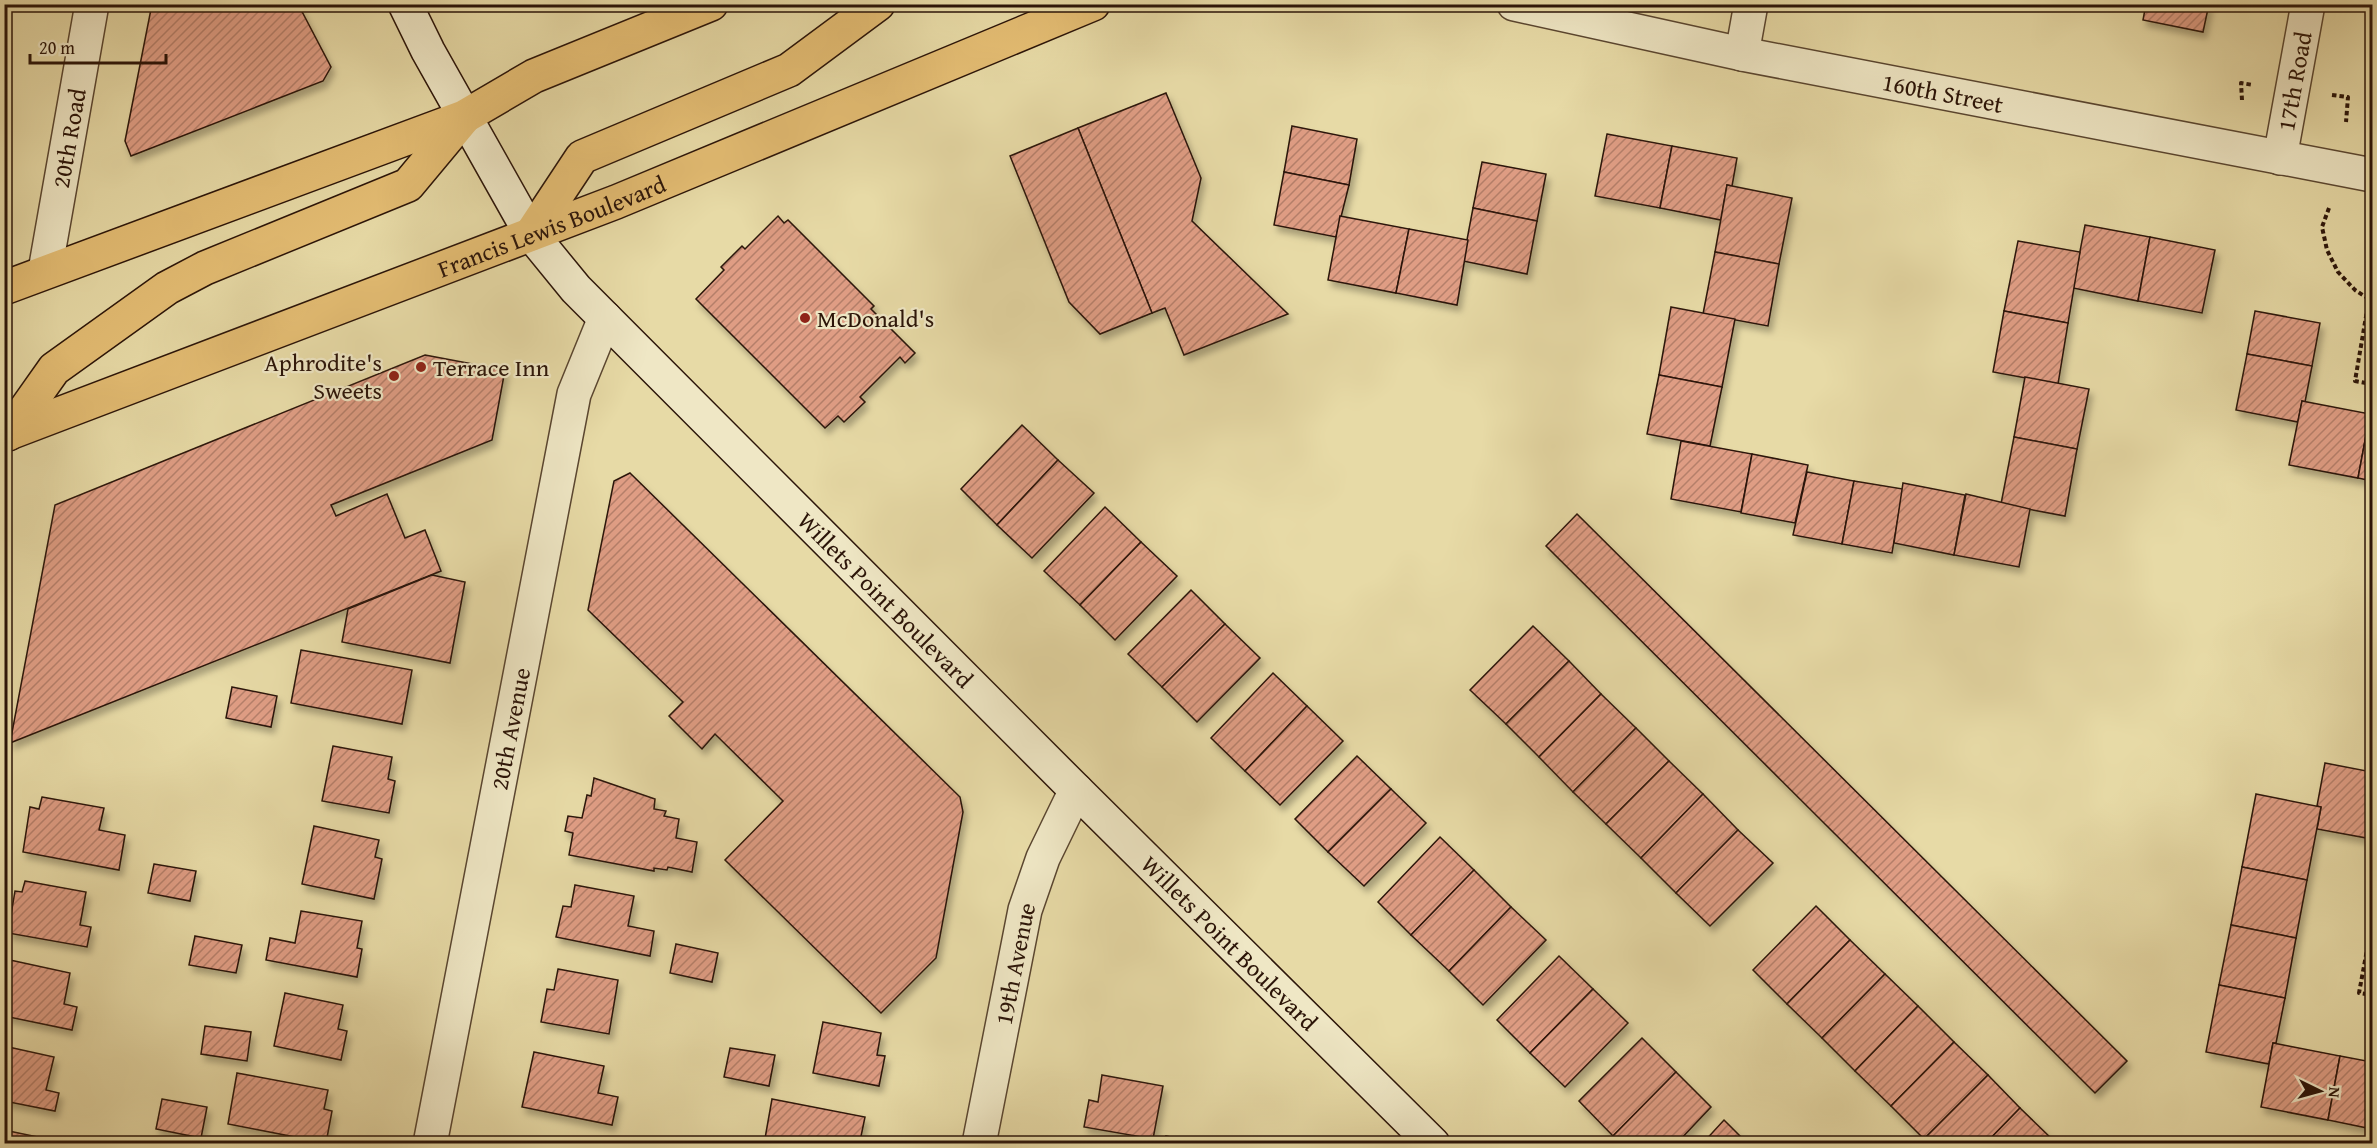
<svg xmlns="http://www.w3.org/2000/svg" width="2377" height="1148" font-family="'Gentium Book Plus',serif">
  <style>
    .building { fill: url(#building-hatch); stroke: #2b1408; stroke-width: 1.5; filter: url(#shadow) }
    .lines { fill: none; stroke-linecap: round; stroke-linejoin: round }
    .street-casing { stroke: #5a4630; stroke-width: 36 }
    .secondary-casing { stroke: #2b1408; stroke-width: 36 }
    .primary-casing { stroke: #2b1408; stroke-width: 36 }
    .path { stroke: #2b1408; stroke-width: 4; stroke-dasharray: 4.5 3; stroke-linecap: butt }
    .street { stroke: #efe7c5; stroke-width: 33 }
    .secondary { stroke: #efe7c5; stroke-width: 33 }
    .primary { stroke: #e4bd73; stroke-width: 33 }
    .poi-dot { fill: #8f2418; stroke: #efe7c5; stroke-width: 2 }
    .labels { text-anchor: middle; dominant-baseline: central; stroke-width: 4.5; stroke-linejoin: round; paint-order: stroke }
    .street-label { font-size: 24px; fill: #2b1408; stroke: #efe7c5 }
    .poi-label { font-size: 24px; fill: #2b1408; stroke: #efe7c5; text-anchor: start }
  </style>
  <defs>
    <pattern id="building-hatch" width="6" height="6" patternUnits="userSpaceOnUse" patternTransform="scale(1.5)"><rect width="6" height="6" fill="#df9d84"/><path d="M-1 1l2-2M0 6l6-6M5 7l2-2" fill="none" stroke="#b57f6a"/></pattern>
    <filter id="shadow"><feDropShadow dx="3.5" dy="6" stdDeviation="3" flood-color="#0004"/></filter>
  </defs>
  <rect width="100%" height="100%" fill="#e7daa6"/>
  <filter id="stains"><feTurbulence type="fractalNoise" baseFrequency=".00333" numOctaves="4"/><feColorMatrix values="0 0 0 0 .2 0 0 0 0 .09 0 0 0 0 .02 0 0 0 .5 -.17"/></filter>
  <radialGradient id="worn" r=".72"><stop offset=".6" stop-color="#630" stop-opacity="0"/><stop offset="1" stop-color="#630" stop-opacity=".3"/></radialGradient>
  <!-- building -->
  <g class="building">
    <path d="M152,4H298L331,67L323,81L131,156L125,141Z"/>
    <path d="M2146,4H2209L2203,32L2143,20Z"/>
    <path d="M1166,93L1201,178L1192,221L1288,314L1184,355L1165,308L1152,313L1078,128Z"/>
    <path d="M1292,126L1357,139L1349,185L1284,172Z"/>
    <path d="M1078,128L1152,313L1100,334L1069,302L1010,156Z"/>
    <path d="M1607,134L1672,146L1660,208L1595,196Z"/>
    <path d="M1672,146L1737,158L1732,186L1727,185L1721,220L1660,208Z"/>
    <path d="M1482,162L1546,174L1537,221L1473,208Z"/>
    <path d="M1284,172L1349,185L1336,237L1274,225Z"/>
    <path d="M1727,185L1792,198L1779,264L1715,252Z"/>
    <path d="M1473,208L1537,221L1527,274L1463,261Z"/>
    <path d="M778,216L784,223L788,220L874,306L871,309L915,353L905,363L900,357L860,397L865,402L844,422L838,416L825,428L696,299L724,270L721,267L742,246L745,249Z"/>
    <path d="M1340,216L1409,229L1396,293L1328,280Z"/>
    <path d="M2085,225L2150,237L2138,301L2073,288Z"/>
    <path d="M1409,229L1468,240L1457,305L1396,293Z"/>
    <path d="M2150,237L2215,250L2202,313L2138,301Z"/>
    <path d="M2018,241L2080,252L2068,323L2004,311Z"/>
    <path d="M1715,252L1779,264L1768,326L1703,314Z"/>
    <path d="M1671,307L1735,319L1722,387L1659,375Z"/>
    <path d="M2004,311L2068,323L2058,384L1993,372Z"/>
    <path d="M2255,311L2320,323L2312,366L2247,354Z"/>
    <path d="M2247,354L2312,366L2305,402L2302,401L2298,422L2236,410Z"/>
    <path d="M425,355L505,370L492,440L331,505L336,516L387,494L405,538L425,530L441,571L10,743L55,505Z"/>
    <path d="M1659,375L1722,387L1710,446L1647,434Z"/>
    <path d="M2025,377L2089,389L2077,449L2014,437Z"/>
    <path d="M2302,401L2370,414L2358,478L2289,465Z"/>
    <path d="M2370,414L2372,415V481L2358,478Z"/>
    <path d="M1022,425L1058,460L997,525L961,489Z"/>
    <path d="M2014,437L2077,449L2065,516L2001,504Z"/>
    <path d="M1681,441L1752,454L1741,512L1671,499Z"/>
    <path d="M1752,454L1808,465L1795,523L1741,513Z"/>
    <path d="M1058,460L1094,493L1032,558L997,525Z"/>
    <path d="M1807,472L1854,481L1842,544L1793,535Z"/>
    <path d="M630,473L960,797L963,812L936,958L881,1013L725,860L783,801L715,734L702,749L669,716L683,702L588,610L614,481Z"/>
    <path d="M1854,481L1903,489L1892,553L1842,544Z"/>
    <path d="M1903,483L1965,495L1954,555L1894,543Z"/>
    <path d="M1966,494L2030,509L2019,567L1954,555Z"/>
    <path d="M1105,507L1141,542L1080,605L1044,571Z"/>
    <path d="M1577,514L2127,1061L2095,1093L1546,546Z"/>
    <path d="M1141,542L1177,576L1115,640L1080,605Z"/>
    <path d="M432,575L465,582L450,663L342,642L348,609Z"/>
    <path d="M1191,590L1225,624L1162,687L1128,654Z"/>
    <path d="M1225,624L1260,658L1197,722L1162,687Z"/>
    <path d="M1533,626L1569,661L1506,724L1470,690Z"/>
    <path d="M301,650L412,670L402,724L291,703Z"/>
    <path d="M1569,661L1601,694L1539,757L1506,724Z"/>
    <path d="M1273,673L1307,706L1245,771L1211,738Z"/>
    <path d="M232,687L277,696L271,727L226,718Z"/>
    <path d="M1601,694L1636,728L1573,792L1539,757Z"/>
    <path d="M1307,706L1343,741L1280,805L1245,771Z"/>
    <path d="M1636,728L1669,761L1606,824L1573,792Z"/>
    <path d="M333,746L392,757L388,779L395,781L389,813L322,801Z"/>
    <path d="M1357,756L1391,789L1328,852L1295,819Z"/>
    <path d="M1669,761L1703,794L1641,858L1606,824Z"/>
    <path d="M2325,763L2372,772V839L2317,829L2321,807L2317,806Z"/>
    <path d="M594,778L655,799L654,809L666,811L664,816L679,819L676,838L697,842L692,872L668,867L667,870L654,868V871L569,855L573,833L565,831L568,816L582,818L587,795L591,796Z"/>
    <path d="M1391,789L1426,823L1364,886L1328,852Z"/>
    <path d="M1703,794L1738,830L1676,893L1641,858Z"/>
    <path d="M2256,794L2321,807L2307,880L2242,867Z"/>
    <path d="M42,797L104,808L99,830L125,835L119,870L23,852L30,807L39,809Z"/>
    <path d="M314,826L379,840L375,857L382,859L374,899L302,884Z"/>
    <path d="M1738,830L1773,863L1710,926L1676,893Z"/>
    <path d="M1440,837L1474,870L1411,935L1378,902Z"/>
    <path d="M154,864L196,871L190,901L148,893Z"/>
    <path d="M2242,867L2307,880L2296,938L2231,925Z"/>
    <path d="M1474,870L1511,907L1449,971L1411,935Z"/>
    <path d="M25,881L86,892L80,925L91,927L87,947L8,933L15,891L22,892Z"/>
    <path d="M575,885L634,896L628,926L654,931L650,956L556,937L563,906L571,907Z"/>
    <path d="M1816,906L1850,940L1787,1004L1753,970Z"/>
    <path d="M1511,907L1546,940L1483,1005L1449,971Z"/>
    <path d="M301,911L362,921L357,948L362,949L357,977L266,960L270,938L295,943Z"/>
    <path d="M2231,925L2296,938L2285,998L2219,985Z"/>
    <path d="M195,936L242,945L236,973L189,965Z"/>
    <path d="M1850,940L1885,974L1822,1038L1787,1004Z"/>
    <path d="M676,944L718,953L712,982L670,973Z"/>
    <path d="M1559,956L1593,989L1530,1053L1497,1020Z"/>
    <path d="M10,960L70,973L64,1004L77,1007L72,1030L4,1016V973L7,974Z"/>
    <path d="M558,969L618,980L609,1034L541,1022L547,989L554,990Z"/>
    <path d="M1885,974L1918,1006L1855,1071L1822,1038Z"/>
    <path d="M2219,985L2285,998L2276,1043H2273L2269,1064L2206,1052Z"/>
    <path d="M1593,989L1628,1023L1565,1087L1530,1053Z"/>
    <path d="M285,993L343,1005L338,1029L347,1031L341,1060L274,1046Z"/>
    <path d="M1918,1006L1954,1042L1891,1106L1855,1071Z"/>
    <path d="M823,1022L881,1033L877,1055L885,1056L879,1086L813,1073Z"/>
    <path d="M205,1026L251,1032L247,1061L201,1054Z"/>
    <path d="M1642,1038L1676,1072L1613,1136L1579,1101Z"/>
    <path d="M1954,1042L1988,1075L1924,1139L1891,1106Z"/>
    <path d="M2273,1043L2340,1056L2328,1120L2261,1107Z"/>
    <path d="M4,1046L54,1057L46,1090L59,1093L55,1111L4,1101Z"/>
    <path d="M730,1048L775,1055L769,1086L724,1077Z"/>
    <path d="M534,1052L604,1066L598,1093L618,1097L612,1125L522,1107Z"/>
    <path d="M2340,1056L2372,1062V1129L2328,1120Z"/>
    <path d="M1676,1072L1711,1107L1676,1144H1622L1613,1136Z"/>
    <path d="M237,1073L328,1090L324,1109L332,1111L326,1143L228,1124Z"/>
    <path d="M1102,1075L1163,1086L1153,1139L1084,1127L1089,1100L1098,1102Z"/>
    <path d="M1988,1075L2020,1108L1985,1144H1928L1924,1139Z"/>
    <path d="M162,1099L207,1107L201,1138L156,1129Z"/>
    <path d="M772,1099L865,1117L860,1141L870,1144H764Z"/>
    <path d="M2020,1108L2055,1142L2053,1144H1985Z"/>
    <path d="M1724,1120L1748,1144H1702Z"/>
    <path d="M4,1130L38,1137L37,1144H4Z"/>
    <path d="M1166,1136L1203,1144H1164Z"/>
    <path d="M526,1138L561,1144H525Z"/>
  </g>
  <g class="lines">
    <!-- street casing -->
    <g class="street-casing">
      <g id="street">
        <path id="s1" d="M1514,4L1742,54L2372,175"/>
        <path d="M1742,54L1751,4"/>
        <path id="s2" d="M2280,158L2308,4"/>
        <path id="s3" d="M45,271L92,4"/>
        <path id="s4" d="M430,1144L574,394L605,318"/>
        <path id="s5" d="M979,1144L1025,910L1043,858L1076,790"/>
      </g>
    </g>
    <!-- secondary casing -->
    <g class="secondary-casing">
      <g id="secondary">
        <path id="s6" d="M405,4L428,51L531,234L576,289L1076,790L1433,1144"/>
      </g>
    </g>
    <!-- primary casing -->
    <g class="primary-casing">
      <g id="primary">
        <path d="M531,234L582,157L789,70L878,4"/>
        <path d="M4,288L464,117L534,76L711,4"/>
        <path d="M8,434L54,369L167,288L205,268L408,185L463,119"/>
        <path id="s7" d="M4,435L616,202L1093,4"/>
      </g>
    </g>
    <!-- path -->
    <g class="path">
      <path d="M2332,95L2348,97L2346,122"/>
      <path d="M2242,100L2241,83L2253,85"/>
      <path d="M2329,208L2322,227L2327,250L2338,272L2355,290L2372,301"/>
      <path d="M2369,299L2355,381L2372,384"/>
      <path d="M2372,923L2359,993L2372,995"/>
    </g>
    <!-- street -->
    <use href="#street" class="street"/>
    <!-- secondary -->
    <use href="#secondary" class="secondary"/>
    <!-- primary -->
    <use href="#primary" class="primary"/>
  </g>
  <!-- markers -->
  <g class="poi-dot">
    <circle cx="805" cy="318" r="6"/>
    <circle cx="421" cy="367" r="6"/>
    <circle cx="394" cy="376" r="6"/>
  </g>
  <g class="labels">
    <!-- street labels -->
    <g class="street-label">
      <text stroke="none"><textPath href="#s2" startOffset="78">17th Road</textPath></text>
      <text stroke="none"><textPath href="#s1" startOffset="438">160th Street</textPath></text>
      <text stroke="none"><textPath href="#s3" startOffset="135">20th Road</textPath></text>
      <text stroke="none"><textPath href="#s7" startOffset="586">Francis Lewis Boulevard</textPath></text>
      <text stroke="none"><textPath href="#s6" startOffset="772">Willets Point Boulevard</textPath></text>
      <text stroke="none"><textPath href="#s4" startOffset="423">20th Avenue</textPath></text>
      <text stroke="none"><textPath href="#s6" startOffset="1258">Willets Point Boulevard</textPath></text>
      <text stroke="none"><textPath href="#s5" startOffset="184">19th Avenue</textPath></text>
    </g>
    <!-- poi labels -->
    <g class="poi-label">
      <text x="817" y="318">McDonald's</text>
      <text x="382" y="362" text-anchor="end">Aphrodite's<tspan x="382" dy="28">Sweets</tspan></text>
      <text x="433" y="367">Terrace Inn</text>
    </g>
  </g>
  <!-- margin -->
  <rect width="2377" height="1148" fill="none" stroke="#e7daa6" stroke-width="24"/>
  <rect x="6" y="6" width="2365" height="1136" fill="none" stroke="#2b1408" stroke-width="3"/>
  <rect x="12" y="12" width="2353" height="1124" fill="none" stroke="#2b1408" stroke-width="1.5"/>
  <!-- north arrow -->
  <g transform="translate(2320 1091) rotate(95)" stroke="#efe7c5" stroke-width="4.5" paint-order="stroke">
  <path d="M0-4.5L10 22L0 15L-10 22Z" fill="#2b1408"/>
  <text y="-9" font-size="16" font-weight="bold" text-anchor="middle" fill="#2b1408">N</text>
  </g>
  <!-- scale -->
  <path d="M30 54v9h136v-9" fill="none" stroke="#2b1408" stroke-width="3"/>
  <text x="39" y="54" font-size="18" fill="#2b1408" stroke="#efe7c5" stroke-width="4.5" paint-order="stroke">20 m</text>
  <rect width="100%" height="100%" filter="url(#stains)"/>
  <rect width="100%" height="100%" fill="url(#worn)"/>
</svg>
